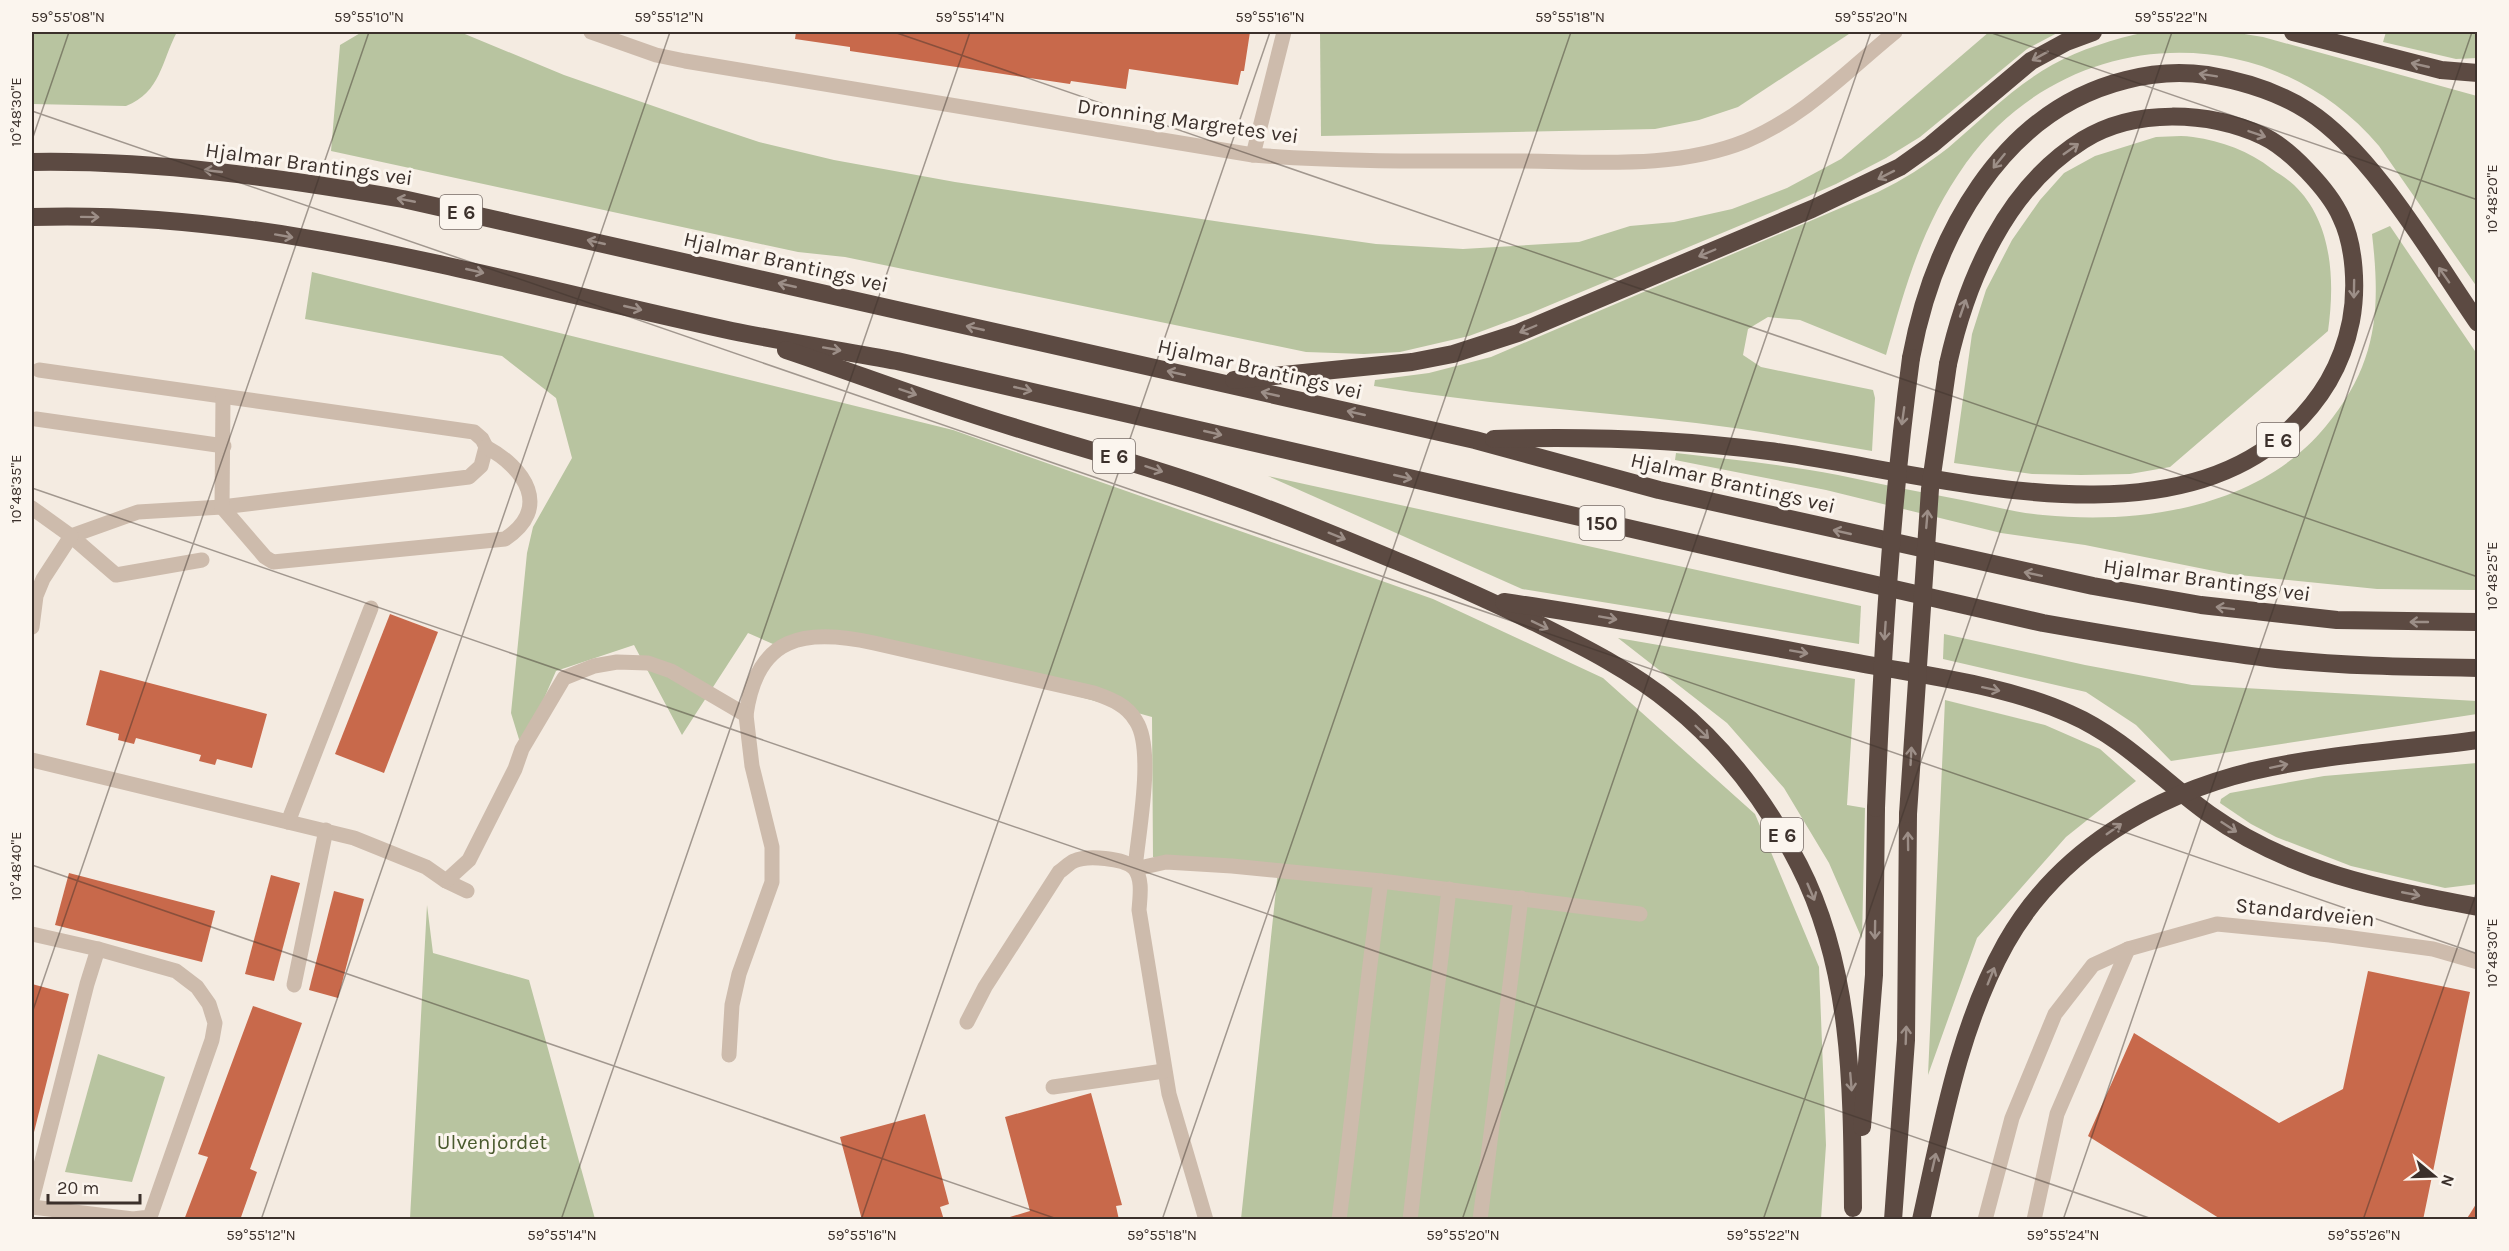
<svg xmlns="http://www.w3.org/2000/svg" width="2509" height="1251" font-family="Karla,sans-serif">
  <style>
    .green { fill: #b8c4a0 }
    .building { fill: #c8694b }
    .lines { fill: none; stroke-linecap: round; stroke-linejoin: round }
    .minor { stroke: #cdbbac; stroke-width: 15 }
    .highway { stroke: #5c4a42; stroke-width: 18 }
    .highway-bridge { stroke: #5c4a42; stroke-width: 18 }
    .oneway { stroke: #9c8e87 }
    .ticks { fill: none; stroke: #3b302b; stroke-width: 1.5; stroke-opacity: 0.45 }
    .labels { text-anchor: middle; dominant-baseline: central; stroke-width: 6; stroke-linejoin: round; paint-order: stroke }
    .shield { fill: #fbf5ee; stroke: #756b66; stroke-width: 1.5 }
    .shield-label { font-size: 20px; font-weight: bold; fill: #3b302b }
    .street-label { font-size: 21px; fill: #3b302b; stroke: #fbf5ee }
    .park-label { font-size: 21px; fill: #4a5a2e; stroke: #fbf5ee }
    .neatline { fill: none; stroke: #3b302b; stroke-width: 2 }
    .ticks-label { font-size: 15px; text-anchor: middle; fill: #3b302b }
  </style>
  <rect width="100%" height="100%" fill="#f4ebe1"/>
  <!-- green -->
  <g class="green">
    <path d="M32,32H177C161,62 161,92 126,106L32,104Z"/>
    <path d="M362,32H460L564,75L708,125L759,142L834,160L955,182L1228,223L1376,244L1463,249L1579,242L1630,226L1674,222L1732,209L1787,188L1841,159L1989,32H2059L2027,49L1920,137L1886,158L1836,184L1777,210L1531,313L1469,336L1400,352L1364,354L1306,352L845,257L798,252L331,151L340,45Z"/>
    <path d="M1320,32H1852L1738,107L1699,120L1655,129L1321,136Z"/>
    <path d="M2146,32H2232L2263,37L2477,96V287L2379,146C2268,15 2067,23 1966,163C1922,225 1906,284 1886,355L1800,320L1768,317L1748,329L1743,355L1761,367L1873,390L1875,398L1872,451C1813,441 1755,430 1696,423C1589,411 1481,404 1374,386L1375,380L1429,373L1491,357L1878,192C1903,180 1926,165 1948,148C1982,119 2013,87 2052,65C2081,49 2114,39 2146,32Z"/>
    <path d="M2386,32H2477V58L2456,59L2383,42Z"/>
    <path d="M2156,137C2168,137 2181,135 2193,137C2222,141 2249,151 2272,169C2279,174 2288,179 2294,185C2333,222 2335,282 2328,331L2170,467L2130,474L2081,475L2032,474L1954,463L1972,334L1986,290L2012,240L2040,200L2064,173L2095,156Z"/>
    <path d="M2390,226L2477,354V590L2377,589L2229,574L2085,545L2001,533L1826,490L1675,460L1676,453C1730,459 1785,465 1838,475C1881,484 1924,493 1967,501C1992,506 2018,513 2043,515C2142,525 2260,507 2326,426C2377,364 2381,311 2372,234Z"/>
    <path d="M312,272L953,430L1433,599L1603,678L1755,814L1819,967L1826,1145L1821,1219H1241L1278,871L1153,857L1152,717L844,631L773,644L748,633L682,735L634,645L556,671L522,749L511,713L527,553L533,527L572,458L556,398L502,356L305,319Z"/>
    <path d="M1268,476L1861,606L1859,644L1522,589Z"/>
    <path d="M1944,634L2085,665L2192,685L2477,701V714L2171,761L2136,725L2086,692L1943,659Z"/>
    <path d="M1618,638L1855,679L1847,805L1865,808L1862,939L1829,863L1784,788L1727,723Z"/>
    <path d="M1945,700L2045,725L2100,749L2136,781L2066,837L1977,938L1928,1075Z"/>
    <path d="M2477,763V884L2445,888L2351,866L2276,837L2251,824L2220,803L2221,799L2230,793L2324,776Z"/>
    <path d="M427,905L433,953L529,980L595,1219H410Z"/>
    <path d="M98,1054L165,1077L132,1182L65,1172Z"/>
  </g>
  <!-- building -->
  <g class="building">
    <path d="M796,32H1250L1244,71H1241L1238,85L1129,69L1126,89L1071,81L1070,84L850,51V47L795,39Z"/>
    <path d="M390,614L438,632L384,773L335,754Z"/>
    <path d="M100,670L267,714L252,768L217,759L215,765L199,761L201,755L136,738L134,744L118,740L119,734L86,725Z"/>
    <path d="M69,873L215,911L202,962L55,925Z"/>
    <path d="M271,875L300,883L274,981L245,974Z"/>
    <path d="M334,891L364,899L338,998L309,990Z"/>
    <path d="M2368,971L2470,992L2423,1220H2222L2088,1136L2134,1033L2279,1123L2343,1089Z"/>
    <path d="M32,984L69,994L32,1140Z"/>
    <path d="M253,1006L302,1023L250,1169L257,1172L240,1220H184L208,1157L198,1154Z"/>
    <path d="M1091,1093L1122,1205L1116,1206L1119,1220H1000L1030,1211L1005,1117Z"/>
    <path d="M925,1114L949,1204L940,1207L944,1220H862L840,1137Z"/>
    <path d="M2478,1201V1220H2466Z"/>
  </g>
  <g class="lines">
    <!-- minor -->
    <g class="minor">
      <path d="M591,32L656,55L685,61L1253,155C1341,162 1429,161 1516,161C1592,161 1674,170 1746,141C1804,117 1847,71 1895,32"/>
      <path d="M1253,155L1284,32"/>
      <path d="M39,370L474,432L482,439L486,447L481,466L469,477L222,507L138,512L71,536"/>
      <path d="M223,397L222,507L265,557L273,562L505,539C552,508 525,468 486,447"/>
      <path d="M36,419L224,446"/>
      <path d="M32,508L71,536L116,575L202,560"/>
      <path d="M32,627L36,596L43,579L71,536"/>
      <path d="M746,715C757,635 805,628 874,643L1094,693C1111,699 1127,705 1136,721C1155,750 1138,833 1135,869L1166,862L1232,866L1381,881L1640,914"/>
      <path d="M32,760L354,838L426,867L446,881L467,891"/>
      <path d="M288,822L371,608"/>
      <path d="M446,881L469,860L515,769L522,749L564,678L594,666L617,662L648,663L671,671L746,715L752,766L772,847V882L739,974L732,1005L729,1055"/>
      <path d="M32,934L98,949L176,971L197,987L209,1004L215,1023L212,1040L150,1217L133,1219L32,1207"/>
      <path d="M294,985L326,830"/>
      <path d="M967,1022L985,987L1059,872C1064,869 1069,863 1074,861C1087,855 1124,858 1134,868C1143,878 1140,897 1139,910L1169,1094L1206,1220"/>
      <path d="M1053,1087L1164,1071"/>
      <path d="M32,1200L87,984L98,949"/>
      <path d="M1339,1220C1354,1107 1365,994 1381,881"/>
      <path d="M1410,1220L1449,889"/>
      <path d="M1480,1220L1521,898"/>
      <path d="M1985,1220L2012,1118L2055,1014L2093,965L2128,949L2217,924L2330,935L2433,949L2478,962"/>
      <path d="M2034,1220L2057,1114L2128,949"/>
    </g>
    <!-- highway -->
    <g class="highway">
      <path d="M2293,32L2441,70L2478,73"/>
      <path d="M32,162C157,160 280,178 403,199L1475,440L1659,490L2093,586L2201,605L2337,620L2478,622"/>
      <path d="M32,217C269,209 502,282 732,331C787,342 843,351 897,361L2043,623C2117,636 2193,649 2268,658C2338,666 2408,667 2478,668"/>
      <path d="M786,350C846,370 906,393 966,412C1053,441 1141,463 1227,494C1285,514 1341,538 1397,561C1444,580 1490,601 1536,623C1584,647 1632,671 1673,705C1726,748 1768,805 1799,865C1853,970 1852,1093 1853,1208"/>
      <path d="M1911,358C1933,239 2000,111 2126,80C2153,73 2179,71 2207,75C2243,81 2277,91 2308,111C2374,154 2433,258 2478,323"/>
      <path d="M1234,380L1412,362L1453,354L1518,333L1812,209L1900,167L1931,145L2031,61L2066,42L2093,32"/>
      <path d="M1494,439C1589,436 1675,439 1769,451C1921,470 2161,549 2288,431C2321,400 2342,366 2351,321C2357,289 2355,246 2341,217C2329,190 2289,148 2263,136C2208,111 2135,108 2083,140C2006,188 1967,279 1948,364"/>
      <path d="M1504,602C1621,619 1737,641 1853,662C1925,676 2003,684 2070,714C2123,737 2163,781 2209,814C2291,872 2381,889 2478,907"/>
      <path d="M1862,1127L1874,975L1876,808"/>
      <path d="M1893,1220L1906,1040L1908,814"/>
      <path d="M1921,1220C1942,1126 1959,1027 2006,943C2058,851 2153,795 2253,771C2326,754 2403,750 2478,740"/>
    </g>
    <!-- highway-bridge -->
    <g class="highway-bridge">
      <path d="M1876,808C1882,657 1891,507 1911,358"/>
      <path d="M1908,814L1930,489L1948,364"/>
    </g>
  </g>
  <!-- one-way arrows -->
  <defs><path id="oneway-shaft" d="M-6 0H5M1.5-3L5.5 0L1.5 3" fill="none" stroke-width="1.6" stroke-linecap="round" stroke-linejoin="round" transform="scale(1.5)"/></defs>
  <g class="oneway">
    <use href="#oneway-shaft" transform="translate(2040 56) rotate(151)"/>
    <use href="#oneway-shaft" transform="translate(2420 65) rotate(-167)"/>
    <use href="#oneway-shaft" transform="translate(2208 75) rotate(-171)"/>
    <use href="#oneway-shaft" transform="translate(2257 134) rotate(19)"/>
    <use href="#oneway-shaft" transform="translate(2071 149) rotate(-35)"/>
    <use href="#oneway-shaft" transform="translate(1999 161) rotate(129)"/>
    <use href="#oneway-shaft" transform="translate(213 171) rotate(-174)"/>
    <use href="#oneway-shaft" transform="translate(1886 175) rotate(153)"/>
    <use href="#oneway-shaft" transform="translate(406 200) rotate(-169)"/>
    <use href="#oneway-shaft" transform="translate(90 217) rotate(1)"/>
    <use href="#oneway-shaft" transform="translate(284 236) rotate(10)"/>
    <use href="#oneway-shaft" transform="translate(596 242) rotate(-167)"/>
    <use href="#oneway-shaft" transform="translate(1707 253) rotate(157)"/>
    <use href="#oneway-shaft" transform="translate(475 271) rotate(13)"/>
    <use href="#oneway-shaft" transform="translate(2444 275) rotate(-125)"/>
    <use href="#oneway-shaft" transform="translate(787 285) rotate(-167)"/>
    <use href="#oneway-shaft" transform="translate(2354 289) rotate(91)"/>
    <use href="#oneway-shaft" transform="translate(633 308) rotate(13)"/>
    <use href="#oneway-shaft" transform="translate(1963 308) rotate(-71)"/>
    <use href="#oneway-shaft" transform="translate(975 328) rotate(-167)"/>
    <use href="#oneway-shaft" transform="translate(1528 329) rotate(157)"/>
    <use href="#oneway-shaft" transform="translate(832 349) rotate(10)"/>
    <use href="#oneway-shaft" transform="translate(1176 373) rotate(-167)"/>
    <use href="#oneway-shaft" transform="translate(1023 389) rotate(13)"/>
    <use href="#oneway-shaft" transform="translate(908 392) rotate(19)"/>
    <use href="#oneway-shaft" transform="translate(1270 394) rotate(-167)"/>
    <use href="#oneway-shaft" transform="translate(1356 413) rotate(-167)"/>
    <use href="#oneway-shaft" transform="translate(1903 416) rotate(98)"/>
    <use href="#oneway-shaft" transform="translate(1213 433) rotate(13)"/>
    <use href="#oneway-shaft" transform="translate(1154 469) rotate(18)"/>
    <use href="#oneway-shaft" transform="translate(1403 477) rotate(13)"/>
    <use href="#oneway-shaft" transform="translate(1927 519) rotate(-85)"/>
    <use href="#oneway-shaft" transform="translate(1842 532) rotate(-167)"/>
    <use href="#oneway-shaft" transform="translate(1337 536) rotate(22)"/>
    <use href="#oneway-shaft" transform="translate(2033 574) rotate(-168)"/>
    <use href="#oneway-shaft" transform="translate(2225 608) rotate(-173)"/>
    <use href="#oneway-shaft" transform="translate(1608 618) rotate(10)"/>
    <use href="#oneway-shaft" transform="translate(2419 622) rotate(-180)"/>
    <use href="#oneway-shaft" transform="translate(1540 625) rotate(26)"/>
    <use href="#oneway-shaft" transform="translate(1885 631) rotate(94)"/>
    <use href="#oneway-shaft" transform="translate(1799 652) rotate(10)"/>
    <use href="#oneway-shaft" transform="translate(1991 689) rotate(12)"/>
    <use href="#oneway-shaft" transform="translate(1702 732) rotate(44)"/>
    <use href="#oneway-shaft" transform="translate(1911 756) rotate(-87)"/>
    <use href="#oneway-shaft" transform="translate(2279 766) rotate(-12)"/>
    <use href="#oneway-shaft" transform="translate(2229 827) rotate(33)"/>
    <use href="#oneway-shaft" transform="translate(2114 829) rotate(-35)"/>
    <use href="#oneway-shaft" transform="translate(1908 841) rotate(-91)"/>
    <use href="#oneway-shaft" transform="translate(1811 892) rotate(67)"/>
    <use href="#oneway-shaft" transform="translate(2411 894) rotate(11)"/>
    <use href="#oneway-shaft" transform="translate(1875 930) rotate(91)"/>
    <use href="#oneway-shaft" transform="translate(1991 976) rotate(-68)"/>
    <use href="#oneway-shaft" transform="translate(1906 1035) rotate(-88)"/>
    <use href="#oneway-shaft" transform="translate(1851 1082) rotate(85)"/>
    <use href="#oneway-shaft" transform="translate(1934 1162) rotate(-77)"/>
  </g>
  <!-- ticks -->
  <path class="ticks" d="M894,32L2478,577M1989,32L2478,200M32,111L2478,954M32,140L69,32M32,488L2155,1220M32,865L1060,1220M32,1013L369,32M261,1220L670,32M561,1220L970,32M861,1220L1270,32M1162,1220L1571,32M1462,1220L1871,32M1763,1220L2172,32M2063,1220L2472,32M2363,1220L2478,888"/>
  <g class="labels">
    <!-- shield labels -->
    <g class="shield">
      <rect x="440" y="195" width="42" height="34" rx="4.5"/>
      <rect x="2257" y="423" width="42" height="34" rx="4.5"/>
      <rect x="1093" y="439" width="42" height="34" rx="4.5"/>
      <rect x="1579.5" y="506" width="45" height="34" rx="4.5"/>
      <rect x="1761" y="818" width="42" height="34" rx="4.5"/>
    </g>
    <g class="shield-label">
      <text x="461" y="212">E 6</text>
      <text x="2278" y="440">E 6</text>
      <text x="1114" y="456">E 6</text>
      <text x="1602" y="523">150</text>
      <text x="1782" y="835">E 6</text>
    </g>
    <!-- street labels -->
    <g class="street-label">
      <text transform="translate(1188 121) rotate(8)">Dronning Margretes vei</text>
      <text transform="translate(309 164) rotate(8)">Hjalmar Brantings vei</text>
      <text transform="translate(786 262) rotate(13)">Hjalmar Brantings vei</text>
      <text transform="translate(1260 369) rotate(13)">Hjalmar Brantings vei</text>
      <text transform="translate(1733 483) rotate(13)">Hjalmar Brantings vei</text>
      <text transform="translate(2207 580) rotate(8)">Hjalmar Brantings vei</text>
      <text transform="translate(2305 912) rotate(6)">Standardveien</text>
    </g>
    <!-- park labels -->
    <g class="park-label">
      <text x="492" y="1142">Ulvenjordet</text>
    </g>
  </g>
  <!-- border -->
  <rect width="2509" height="1251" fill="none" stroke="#fbf5ee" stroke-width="66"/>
  <!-- north arrow -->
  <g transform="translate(2434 1176) rotate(109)" stroke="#fbf5ee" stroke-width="4.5" paint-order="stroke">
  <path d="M0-4.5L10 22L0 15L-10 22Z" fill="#3b302b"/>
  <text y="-9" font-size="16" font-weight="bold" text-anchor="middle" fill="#3b302b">N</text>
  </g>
  <!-- scale -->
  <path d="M48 1194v9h92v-9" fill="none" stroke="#3b302b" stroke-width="3"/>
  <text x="57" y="1194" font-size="18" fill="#3b302b" stroke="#fbf5ee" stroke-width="4.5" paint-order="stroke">20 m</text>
  <rect x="33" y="33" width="2443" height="1185" class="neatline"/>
  <g class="ticks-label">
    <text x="68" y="22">59°55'08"N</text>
    <text x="369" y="22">59°55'10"N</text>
    <text x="669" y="22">59°55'12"N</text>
    <text x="970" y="22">59°55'14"N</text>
    <text x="1270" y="22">59°55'16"N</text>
    <text x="1570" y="22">59°55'18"N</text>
    <text x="1871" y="22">59°55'20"N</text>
    <text x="2171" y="22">59°55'22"N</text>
    <text transform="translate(16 112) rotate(-90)" y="5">10°48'30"E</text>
    <text transform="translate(2492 199) rotate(-90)" y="5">10°48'20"E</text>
    <text transform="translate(16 489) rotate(-90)" y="5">10°48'35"E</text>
    <text transform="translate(2492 576) rotate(-90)" y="5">10°48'25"E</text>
    <text transform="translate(16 866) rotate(-90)" y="5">10°48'40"E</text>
    <text transform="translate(2492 953) rotate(-90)" y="5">10°48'30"E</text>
    <text x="261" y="1240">59°55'12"N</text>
    <text x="562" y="1240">59°55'14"N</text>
    <text x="862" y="1240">59°55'16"N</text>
    <text x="1162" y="1240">59°55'18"N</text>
    <text x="1463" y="1240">59°55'20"N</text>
    <text x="1763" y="1240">59°55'22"N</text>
    <text x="2063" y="1240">59°55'24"N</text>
    <text x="2364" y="1240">59°55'26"N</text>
  </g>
</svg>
